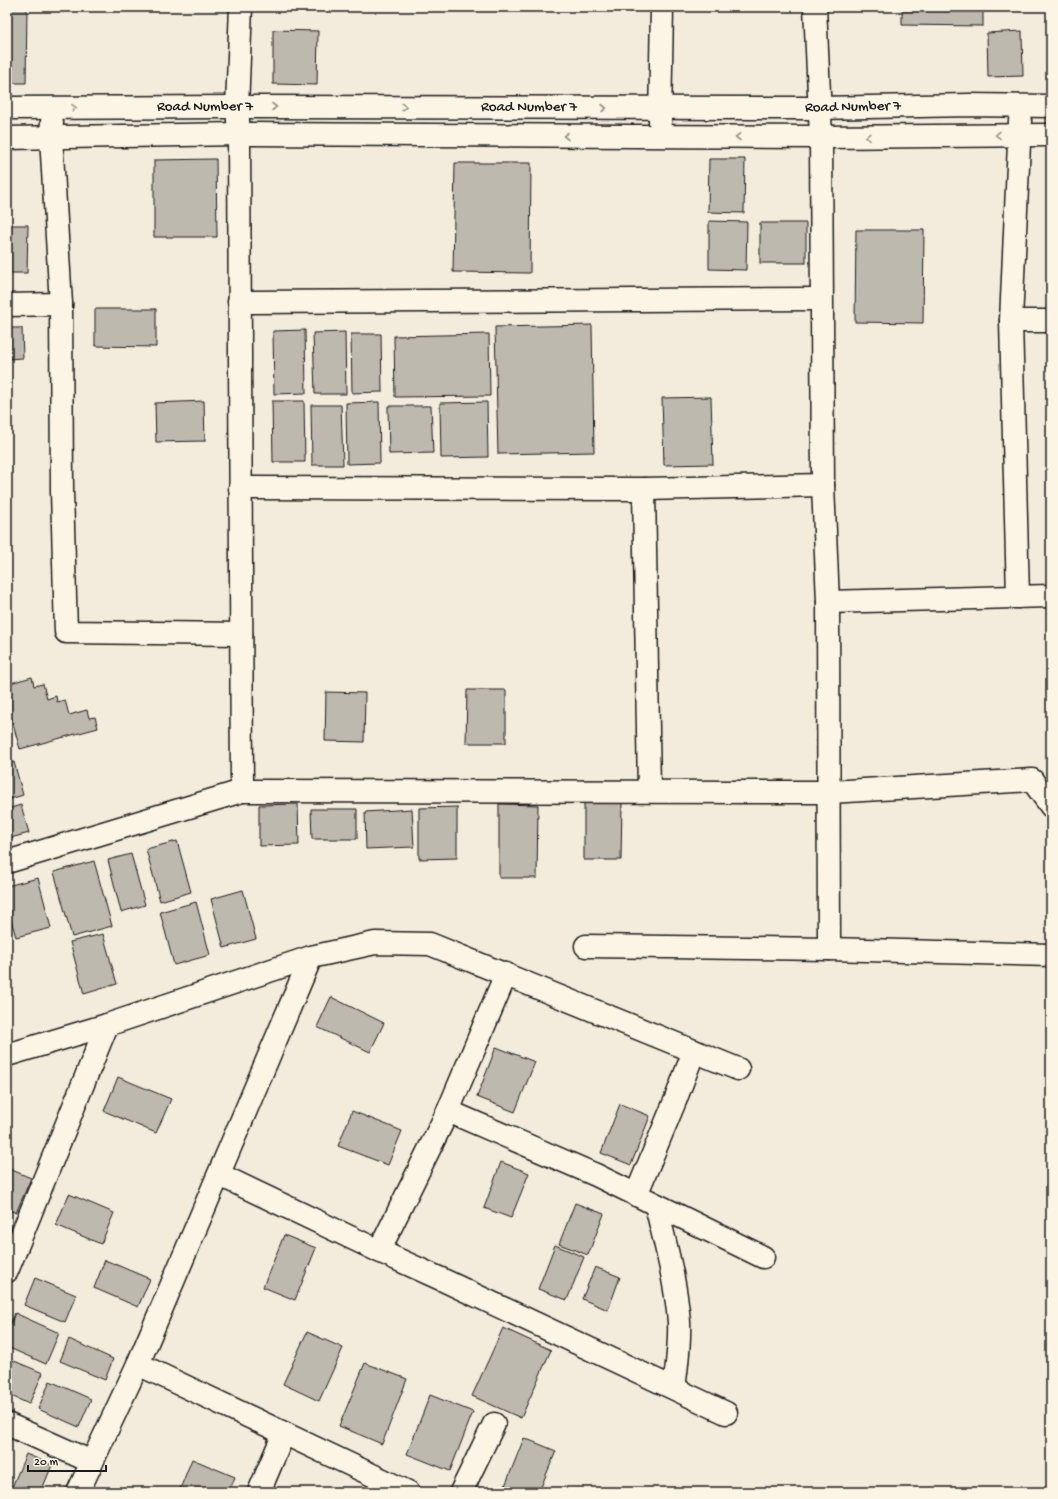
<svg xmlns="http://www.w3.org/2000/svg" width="1058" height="1499" font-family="'Gochi Hand',sans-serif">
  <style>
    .building { fill: #beb9ae; stroke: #1c1c1c }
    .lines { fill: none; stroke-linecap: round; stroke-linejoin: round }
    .minor-casing { stroke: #1c1c1c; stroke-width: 25 }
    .minor { stroke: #fcf5e5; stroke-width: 22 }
    .oneway { stroke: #97938b }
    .labels { text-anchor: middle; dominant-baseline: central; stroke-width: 3; stroke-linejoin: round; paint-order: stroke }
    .street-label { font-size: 15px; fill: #1c1c1c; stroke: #fcf5e5 }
  </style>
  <rect width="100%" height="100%" fill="#f3ecdd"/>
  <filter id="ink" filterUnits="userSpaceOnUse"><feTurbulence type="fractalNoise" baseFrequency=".025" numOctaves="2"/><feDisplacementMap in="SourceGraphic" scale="8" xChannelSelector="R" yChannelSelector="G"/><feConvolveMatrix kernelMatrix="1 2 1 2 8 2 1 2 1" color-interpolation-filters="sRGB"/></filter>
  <g filter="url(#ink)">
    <!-- building -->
    <g class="building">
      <path d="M7,7H27L26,83H7Z"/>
      <path d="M902,7H983V26L902,25Z"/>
      <path d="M273,30L318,31L317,85L273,84Z"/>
      <path d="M1022,31L1023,76L988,77L987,33Z"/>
      <path d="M216,159L217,237H154V160Z"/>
      <path d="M709,159H745L744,213L708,212Z"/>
      <path d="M455,163H531L530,273L453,272Z"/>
      <path d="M709,221L747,222L746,270L709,269Z"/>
      <rect x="760" y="223" width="46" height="40"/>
      <path d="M7,225H28L27,273H7Z"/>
      <path d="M856,230H924L923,323L855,322Z"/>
      <path d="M95,309H156V347L95,346Z"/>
      <path d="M592,325L594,452L498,454L495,327Z"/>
      <path d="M7,328H22L23,358L7,359Z"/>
      <path d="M305,330L306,393L274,394L273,331Z"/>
      <path d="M345,332L346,394H315L313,333Z"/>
      <path d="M351,334H381L382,392L352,393Z"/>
      <path d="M489,334L490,396L395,397L394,336Z"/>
      <path d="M711,397L713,464L664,465L662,398Z"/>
      <path d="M204,401L205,441L156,442L155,403Z"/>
      <path d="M272,401H304L305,462H273Z"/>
      <path d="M379,402L380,463L347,464L346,403Z"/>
      <path d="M487,402L488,457L441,458L440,403Z"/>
      <path d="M311,405H341L343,465H312Z"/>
      <path d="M388,406H431L433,453L389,454Z"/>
      <path d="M32,677L34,686L43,684L47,699L56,696L57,702L65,700L69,715L87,710L89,718L95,717L98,728L20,749L7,703V684Z"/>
      <path d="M467,690H506V743H466Z"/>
      <path d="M326,692L365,693L364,742L325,741Z"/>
      <path d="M14,762L23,795L7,800V764Z"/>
      <path d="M584,803H622L621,860H584Z"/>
      <path d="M298,804L299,845L259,846V805Z"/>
      <path d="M499,804L538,805L537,878H499Z"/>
      <path d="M21,805L29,833L7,839V809Z"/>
      <path d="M457,807V858L419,859V808Z"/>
      <path d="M311,809H357V839H312Z"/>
      <path d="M412,809L414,847L366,849L365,812Z"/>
      <path d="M177,841L191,892L160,901L146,849Z"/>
      <path d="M131,854L145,905L121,912L108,860Z"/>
      <path d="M94,861L112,926L72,937L54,872Z"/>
      <path d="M38,878L51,928L16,937L7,906V886Z"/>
      <path d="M243,890L256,939L224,948L211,899Z"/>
      <path d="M196,902L210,955L174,965L160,912Z"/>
      <path d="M103,934L117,984L84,994L70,942Z"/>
      <path d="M331,997L384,1023L370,1052L317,1027Z"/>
      <path d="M496,1047L535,1062L515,1112L477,1097Z"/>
      <path d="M118,1077L171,1099L156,1133L104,1111Z"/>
      <path d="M620,1104L650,1116L631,1165L601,1153Z"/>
      <path d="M352,1111L402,1131L388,1165L338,1146Z"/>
      <path d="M501,1162L529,1173L511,1218L484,1208Z"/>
      <path d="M7,1168L31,1178L16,1213L7,1209Z"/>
      <path d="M69,1194L114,1213L101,1244L56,1225Z"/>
      <path d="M575,1203L604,1214L588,1255L559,1244Z"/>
      <path d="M284,1235L316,1248L295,1300L263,1287Z"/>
      <path d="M555,1245L584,1257L567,1300L538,1289Z"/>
      <path d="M105,1260L150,1279L138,1307L94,1288Z"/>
      <path d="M595,1267L620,1277L608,1310L582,1299Z"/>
      <path d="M35,1278L76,1295L65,1322L24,1305Z"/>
      <path d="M15,1313L59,1333L46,1364L7,1347V1332Z"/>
      <path d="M503,1328L551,1350L521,1418L472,1396Z"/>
      <path d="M307,1332L343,1348L319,1401L283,1384Z"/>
      <path d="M69,1339L113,1359L105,1380L60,1361Z"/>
      <path d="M7,1358L43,1373L29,1404L7,1394Z"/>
      <path d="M365,1363L407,1379L382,1444L339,1426Z"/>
      <path d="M50,1381L91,1399L79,1427L38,1409Z"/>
      <path d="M430,1395L473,1412L450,1471L407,1454Z"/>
      <path d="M524,1438L556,1451L539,1492H520L505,1486Z"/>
      <path d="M26,1454L52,1465L41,1492H10Z"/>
      <path d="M192,1459L235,1477L229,1492H189L180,1489Z"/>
    </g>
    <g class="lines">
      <!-- minor casing -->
      <g class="minor-casing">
        <g id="minor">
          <path d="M241,7L237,107L239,134L242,791"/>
          <path d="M815,7L821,137L823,485L828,602L829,949"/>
          <path id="s1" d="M7,108L237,107L819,108L969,105L1051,106"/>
          <path d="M52,122L51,137L61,304L62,491L66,632L241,634"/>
          <path d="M660,122L662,7"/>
          <path d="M7,138L239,134L821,137L1051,135"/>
          <path d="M239,302L821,299"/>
          <path d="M7,305L61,304"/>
          <path d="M1011,321H1051"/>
          <path d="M240,488L644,489L823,485"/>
          <path d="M644,489L649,791"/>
          <path d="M1018,597L1011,321L1020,121"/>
          <path d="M828,602L1051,596"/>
          <path d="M7,862L242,791L830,792L1032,780L1051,806"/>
          <path d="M586,946L829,949L1051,955"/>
          <path d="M7,1055L107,1025L311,957L375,943L430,944L738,1069"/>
          <path d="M448,1111L596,1175L763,1257"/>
          <path d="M220,1175L379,1251L441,1279L726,1413"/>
          <path d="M636,1195L675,1101L694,1051"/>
          <path d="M656,1205C665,1243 676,1282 679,1322C680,1344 677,1366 674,1388"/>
          <path d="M379,1251L448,1111L506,974"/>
          <path d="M7,1271L107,1025"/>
          <path d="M138,1364L408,1492"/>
          <path d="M7,1424L92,1462"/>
          <path d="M78,1492L138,1364L311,957"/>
          <path d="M259,1492L284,1433"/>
          <path d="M461,1492L494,1424"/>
        </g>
      </g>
      <!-- minor -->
      <use href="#minor" class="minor"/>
    </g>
    <!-- one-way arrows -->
    <defs><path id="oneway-chevron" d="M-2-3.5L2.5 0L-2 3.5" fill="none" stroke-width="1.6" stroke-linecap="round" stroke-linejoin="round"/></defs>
    <g class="oneway">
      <use href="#oneway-chevron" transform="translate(274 107)"/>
      <use href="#oneway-chevron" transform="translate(404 107)"/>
      <use href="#oneway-chevron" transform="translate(74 108) rotate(-1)"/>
      <use href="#oneway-chevron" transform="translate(604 108)"/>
      <use href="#oneway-chevron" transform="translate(998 135) rotate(179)"/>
      <use href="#oneway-chevron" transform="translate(566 136) rotate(-180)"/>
      <use href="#oneway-chevron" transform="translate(738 137) rotate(-180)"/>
      <use href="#oneway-chevron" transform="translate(868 137) rotate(179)"/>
    </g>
  </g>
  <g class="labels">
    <!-- street labels -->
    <g class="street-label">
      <text stroke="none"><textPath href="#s1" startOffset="198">Road Number 7</textPath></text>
      <text stroke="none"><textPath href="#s1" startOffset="522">Road Number 7</textPath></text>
      <text stroke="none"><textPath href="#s1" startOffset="846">Road Number 7</textPath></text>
    </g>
  </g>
  <!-- margin -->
  <rect width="1058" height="1499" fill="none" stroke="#fcf5e5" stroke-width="24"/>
  <rect x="12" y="12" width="1034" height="1475" fill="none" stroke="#1c1c1c" stroke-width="1.5" filter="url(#ink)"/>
  <!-- scale -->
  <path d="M28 1465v6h78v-6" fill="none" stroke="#1c1c1c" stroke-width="2"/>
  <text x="34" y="1465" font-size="12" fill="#1c1c1c" stroke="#fcf5e5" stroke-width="3" paint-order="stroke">20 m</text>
</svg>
